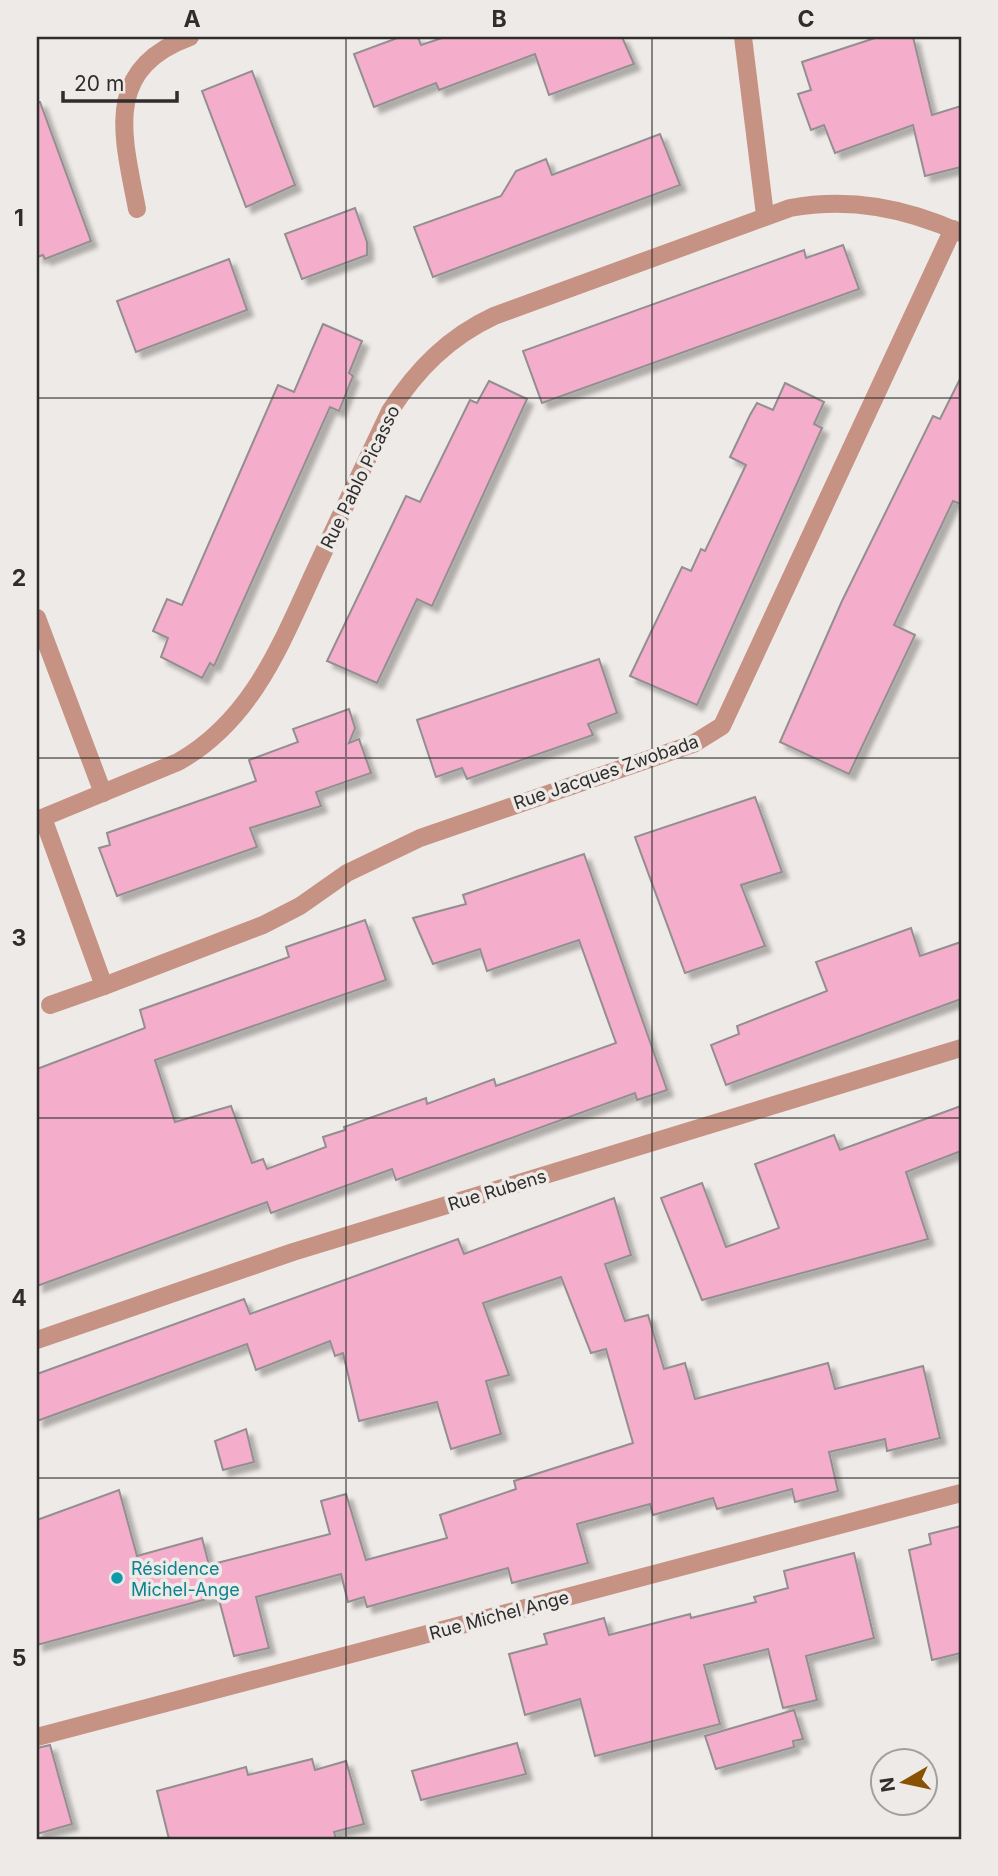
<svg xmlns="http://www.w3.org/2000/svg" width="998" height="1876" font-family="Inter,sans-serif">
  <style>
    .building { fill: #f4aecb; stroke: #938e90; stroke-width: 2; filter: url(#shadow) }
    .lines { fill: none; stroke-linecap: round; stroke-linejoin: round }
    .minor { stroke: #c69283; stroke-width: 18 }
    .grid { fill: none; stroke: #2f2e2d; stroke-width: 2; stroke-opacity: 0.55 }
    .culture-dot { fill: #0f9aa8; stroke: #eeeae7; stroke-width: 2.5 }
    .labels { text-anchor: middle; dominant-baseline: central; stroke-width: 7; stroke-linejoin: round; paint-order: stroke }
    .street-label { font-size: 18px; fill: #2f2e2d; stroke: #eeeae7 }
    .culture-label { font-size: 18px; fill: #0d838f; stroke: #eeeae7; text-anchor: start }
    .neatline { fill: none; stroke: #2f2e2d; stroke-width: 2.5 }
    .grid-label { font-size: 23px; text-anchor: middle; font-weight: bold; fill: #2f2e2d }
  </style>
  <defs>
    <filter id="shadow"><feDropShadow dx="6" dy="6" stdDeviation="2" flood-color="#0004"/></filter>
  </defs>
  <rect width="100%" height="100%" fill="#eeeae7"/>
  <!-- building -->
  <g class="building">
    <path d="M400,37H418L421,45L445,37H622L634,64L549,95L535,54L439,90L436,83L374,107L354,54Z"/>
    <path d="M878,37H913L932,115L961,106V167L925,176L913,125L835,153L824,125L811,130L798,94L811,90L802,62Z"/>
    <path d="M252,71L295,185L246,207L202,91Z"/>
    <path d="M37,102H40L91,241L45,259L43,255L37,257Z"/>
    <path d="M660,134L680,185L433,277L414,227L501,196L516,171L546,159L552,175Z"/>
    <path d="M355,208L367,242V255L302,279L285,234Z"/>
    <path d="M843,245L859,289L542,403L523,351L804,250L806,258Z"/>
    <path d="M229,259L247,310L136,352L117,301Z"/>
    <path d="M323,324L362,341L349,373L353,376L339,411L330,407L214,666L210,663L202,678L161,657L168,638L153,631L167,599L182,605L278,385L294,392Z"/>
    <path d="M961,377V504L953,501L894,625L915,635L849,774L780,742L842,601L933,416L940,419Z"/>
    <path d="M489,381L527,399L432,606L417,599L377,683L327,661L406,496L420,502L470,400L477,403Z"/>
    <path d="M785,383L824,402L814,424L822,428L697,705L630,676L682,567L691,571L701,549L705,551L746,465L730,457L750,415L757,403L773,410Z"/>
    <path d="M599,659L617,713L588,724L593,735L467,779L462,768L436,777L417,720Z"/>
    <path d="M349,709L355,728L349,743L359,739L371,773L316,792L321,806L250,828L257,847L117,896L99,848L110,845L107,833L256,781L249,760L298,742L293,729Z"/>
    <path d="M755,797L782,872L741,885L765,946L685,973L635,837Z"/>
    <path d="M584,854L667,1090L637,1100L635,1093L396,1180L392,1169L271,1213L267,1202L37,1286V1069L145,1028L140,1010L289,957L286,947L365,920L386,980L155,1060L175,1122L231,1106L252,1163L263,1159L267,1169L326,1147L323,1137L345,1130L344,1127L426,1098L427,1104L494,1079L496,1086L616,1043L579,940L487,971L480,949L433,964L413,918L466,904L463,895Z"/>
    <path d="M911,928L920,956L961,942V999L726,1085L711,1045L739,1034L737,1026L827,991L816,962Z"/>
    <path d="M961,1106V1151L906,1172L928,1239L702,1300L661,1198L702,1183L726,1247L779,1228L755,1164L834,1135L840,1150Z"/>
    <path d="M614,1198L631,1255L605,1264L625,1321L648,1315L664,1369L685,1363L695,1399L828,1363L835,1389L923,1366L940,1438L887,1451L885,1439L829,1452L838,1491L795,1502L792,1489L717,1509L713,1498L653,1515L650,1504L577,1524L588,1563L512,1583L508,1568L367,1607L364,1597L348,1602L341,1574L256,1597L269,1648L234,1656L218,1596L37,1645V1520L119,1490L137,1556L202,1538L209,1565L330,1534L321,1501L346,1494L366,1560L447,1538L440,1515L516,1489L514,1481L633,1443L606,1349L591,1353L561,1277L483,1303L509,1375L486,1381L501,1434L451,1449L437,1402L359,1421L343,1353L335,1356L330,1341L256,1370L247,1344L37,1421V1374L244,1299L250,1314L458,1239L464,1254Z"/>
    <path d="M246,1429L254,1462L223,1470L215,1441Z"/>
    <path d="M961,1526V1653L932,1660L909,1550L931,1544L929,1534Z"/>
    <path d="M854,1553L874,1638L806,1656L817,1700L783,1708L768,1649L704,1665L720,1724L595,1756L580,1699L525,1715L509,1654L547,1644L544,1634L604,1618L609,1635L690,1614L691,1618L756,1602L754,1597L788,1588L784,1571Z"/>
    <path d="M794,1710L803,1739L793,1741L794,1747L716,1769L705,1736Z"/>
    <path d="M517,1743L526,1774L421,1800L412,1771Z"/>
    <path d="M50,1745L72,1824L37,1834V1748Z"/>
    <path d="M312,1759L315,1770L346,1761L364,1824L334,1832L336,1839H169L157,1791L246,1767L248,1775Z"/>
  </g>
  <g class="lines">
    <!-- minor -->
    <g class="minor">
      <path d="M743,37L765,215"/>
      <path d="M137,209C123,136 102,69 190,37"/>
      <path d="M37,618L103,793"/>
      <path d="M43,818L104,986L50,1005"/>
      <path d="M37,820L178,762C254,719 282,641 317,566C341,514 366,462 390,411C417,369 449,337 494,316L790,208C850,197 905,208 961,233"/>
      <path d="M104,986L263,925L300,906L347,873L420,838L693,744L722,726L953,229"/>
      <path d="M37,1340L293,1252L961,1048"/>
      <path d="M37,1737L961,1493"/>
    </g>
  </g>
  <!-- grid -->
  <path class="grid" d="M346,37V1839M652,37V1839M37,398H961M37,758H961M37,1118H961M37,1478H961"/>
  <!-- markers -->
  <circle class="culture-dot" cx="117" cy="1578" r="7"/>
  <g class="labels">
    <!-- street labels -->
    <g class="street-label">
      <text transform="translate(360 477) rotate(-64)">Rue Pablo Picasso</text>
      <text transform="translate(606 772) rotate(-19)">Rue Jacques Zwobada</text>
      <text transform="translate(497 1190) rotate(-17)">Rue Rubens</text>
      <text transform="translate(499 1615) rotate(-15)">Rue Michel Ange</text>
    </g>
    <!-- culture labels -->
    <g class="culture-label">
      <text x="131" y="1568">Résidence<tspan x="131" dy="21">Michel-Ange</tspan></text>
    </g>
  </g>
  <!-- border -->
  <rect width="998" height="1876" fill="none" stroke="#eeeae7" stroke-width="77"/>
  <!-- north arrow -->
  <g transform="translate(904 1782) rotate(261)"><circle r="33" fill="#eeeae7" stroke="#a29f9d" stroke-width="2"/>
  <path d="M0-5L12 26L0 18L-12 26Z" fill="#895202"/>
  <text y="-10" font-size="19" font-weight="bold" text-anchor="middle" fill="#2f2e2d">N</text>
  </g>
  <!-- scale -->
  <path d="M63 91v10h114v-10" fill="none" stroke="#2f2e2d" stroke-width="3.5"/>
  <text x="74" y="91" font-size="21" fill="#2f2e2d" stroke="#eeeae7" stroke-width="5" paint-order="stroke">20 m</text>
  <rect x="38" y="38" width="922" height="1800" class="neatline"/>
  <g class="grid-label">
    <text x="192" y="27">A</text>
    <text x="499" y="27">B</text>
    <text x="806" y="27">C</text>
    <text x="19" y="226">1</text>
    <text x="19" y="586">2</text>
    <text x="19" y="946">3</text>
    <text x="19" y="1306">4</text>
    <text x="19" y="1666">5</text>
  </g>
</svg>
